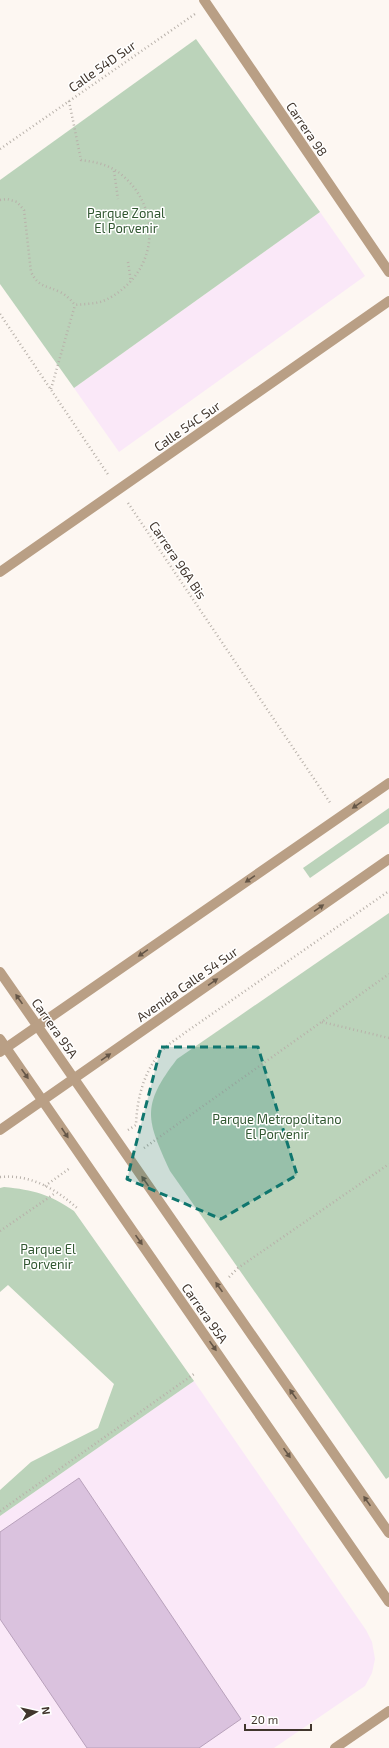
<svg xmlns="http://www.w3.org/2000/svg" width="389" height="1748" font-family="'Exo 2',sans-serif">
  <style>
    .education { fill: #fae8f8 }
    .green { fill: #bbd3ba }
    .building { fill: #dac2de; stroke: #b8a1bb }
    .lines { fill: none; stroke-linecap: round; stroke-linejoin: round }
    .path { stroke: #b8b1aa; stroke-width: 2.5; stroke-dasharray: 1 3; stroke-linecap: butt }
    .minor { stroke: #b99f85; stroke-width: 10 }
    .tertiary { stroke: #b99f85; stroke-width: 10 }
    .oneway { fill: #655647 }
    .marked { fill: #0f766e; fill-opacity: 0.2; stroke: #0f766e; stroke-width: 3; stroke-dasharray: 8 5; stroke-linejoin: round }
    .labels { text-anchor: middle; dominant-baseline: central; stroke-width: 3; stroke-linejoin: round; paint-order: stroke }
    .street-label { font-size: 13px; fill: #41362d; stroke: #fff }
    .park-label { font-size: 13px; fill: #315731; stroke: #fff }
  </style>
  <rect width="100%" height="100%" fill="#fdf7f2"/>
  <!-- education -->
  <g class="education">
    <path d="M320,212L365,276L119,452L74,388Z"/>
    <path d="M194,1381L366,1630L372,1642L375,1659L372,1673L365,1686L274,1748H0V1516Z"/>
  </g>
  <!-- green -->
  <g class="green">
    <path d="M196,39L320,212L74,388L0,284V180Z"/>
    <path d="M389,808V823L310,878L303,868Z"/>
    <path d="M389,913V1477L386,1479L170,1171C146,1119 141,1106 177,1059Z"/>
    <path d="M4,1187C34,1190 49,1194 74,1211L194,1381L0,1516V1490L31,1462L98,1428L114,1384L8,1285L0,1292V1188Z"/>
  </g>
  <!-- building -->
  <path class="building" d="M79,1478L241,1719L199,1748H87L0,1619V1532Z"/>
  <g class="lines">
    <!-- path -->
    <g class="path">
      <path d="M69,101L81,160C96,162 111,165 123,176C156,204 159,254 128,284C120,292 110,299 100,302C92,304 83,304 75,305"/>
      <path d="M0,149L195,14"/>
      <path d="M114,171L118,199"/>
      <path d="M0,200L7,199L17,202L24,210L31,272C39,288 46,285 60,292C66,295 71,300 75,305"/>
      <path d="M128,262L131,282"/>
      <path d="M0,314L109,476"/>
      <path d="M51,389L75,305"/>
      <path d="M128,503L331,804"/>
      <path d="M322,1022L389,1038"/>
      <path d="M128,1130L136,1125C137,1099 143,1075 159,1054C166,1045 177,1039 186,1032L389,891"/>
      <path d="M144,1148L389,974"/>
      <path d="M0,1177C30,1174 56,1189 77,1208"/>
      <path d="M45,1186L70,1168"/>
      <path d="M0,1231L54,1194"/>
      <path d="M229,1277L238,1268L389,1164"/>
      <path d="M0,1511L194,1374"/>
    </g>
    <!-- minor -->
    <g class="minor">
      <path d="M204,0L389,272"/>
      <path d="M0,572L389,301"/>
    </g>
    <!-- tertiary -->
    <g class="tertiary">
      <path d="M0,972L389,1533"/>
      <path d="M0,1039L389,1602"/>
      <path d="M0,1052L389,783"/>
      <path d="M0,1130L389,859"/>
      <path d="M335,1748L389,1711"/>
    </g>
  </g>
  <!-- one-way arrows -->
  <defs><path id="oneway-solid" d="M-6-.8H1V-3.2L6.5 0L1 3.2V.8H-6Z"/></defs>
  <g class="oneway">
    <use href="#oneway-solid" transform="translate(357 805) rotate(145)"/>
    <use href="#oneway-solid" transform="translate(250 879) rotate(145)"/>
    <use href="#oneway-solid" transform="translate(319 908) rotate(-35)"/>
    <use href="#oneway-solid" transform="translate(143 953) rotate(145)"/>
    <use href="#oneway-solid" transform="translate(213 982) rotate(-35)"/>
    <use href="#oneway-solid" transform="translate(19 999) rotate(-125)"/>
    <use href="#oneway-solid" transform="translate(106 1057) rotate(-35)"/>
    <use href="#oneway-solid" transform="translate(25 1074) rotate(55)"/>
    <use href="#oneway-solid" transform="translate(65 1133) rotate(56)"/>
    <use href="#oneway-solid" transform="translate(145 1181) rotate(-125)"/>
    <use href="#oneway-solid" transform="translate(139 1240) rotate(55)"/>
    <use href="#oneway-solid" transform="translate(219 1287) rotate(-125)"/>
    <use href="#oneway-solid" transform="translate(213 1346) rotate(55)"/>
    <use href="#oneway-solid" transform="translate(293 1394) rotate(-125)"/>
    <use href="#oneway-solid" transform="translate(287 1453) rotate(55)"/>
    <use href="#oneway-solid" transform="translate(367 1501) rotate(-125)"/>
  </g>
  <!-- marked area -->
  <path class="marked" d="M161,1047H258L297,1175L221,1219L127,1179Z"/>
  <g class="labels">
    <!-- street labels -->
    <g class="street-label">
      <text transform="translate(102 66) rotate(-35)">Calle 54D Sur</text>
      <text transform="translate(307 129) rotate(56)">Carrera 98</text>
      <text transform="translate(187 426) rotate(-35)">Calle 54C Sur</text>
      <text transform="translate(178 560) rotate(56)">Carrera 96A Bis</text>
      <text transform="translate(187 984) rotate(-35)">Avenida Calle 54 Sur</text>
      <text transform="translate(55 1028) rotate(55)">Carrera 95A</text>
      <text transform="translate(205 1313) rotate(55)">Carrera 95A</text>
    </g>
    <!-- park labels -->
    <g class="park-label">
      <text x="126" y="213">Parque Zonal<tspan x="126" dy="15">El Porvenir</tspan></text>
      <text x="277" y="1119">Parque Metropolitano<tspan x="277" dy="15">El Porvenir</tspan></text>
      <text x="48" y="1249">Parque El<tspan x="48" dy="15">Porvenir</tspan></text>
    </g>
  </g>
  <!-- north arrow -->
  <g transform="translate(36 1712) rotate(82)" stroke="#ffffff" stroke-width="3" paint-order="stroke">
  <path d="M0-3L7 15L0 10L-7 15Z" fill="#41362d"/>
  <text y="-6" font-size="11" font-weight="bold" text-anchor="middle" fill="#41362d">N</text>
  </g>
  <!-- scale -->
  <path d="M245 1724v6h66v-6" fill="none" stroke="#41362d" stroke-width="2"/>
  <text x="251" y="1724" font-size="12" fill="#41362d" stroke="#ffffff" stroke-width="3" paint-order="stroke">20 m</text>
</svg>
